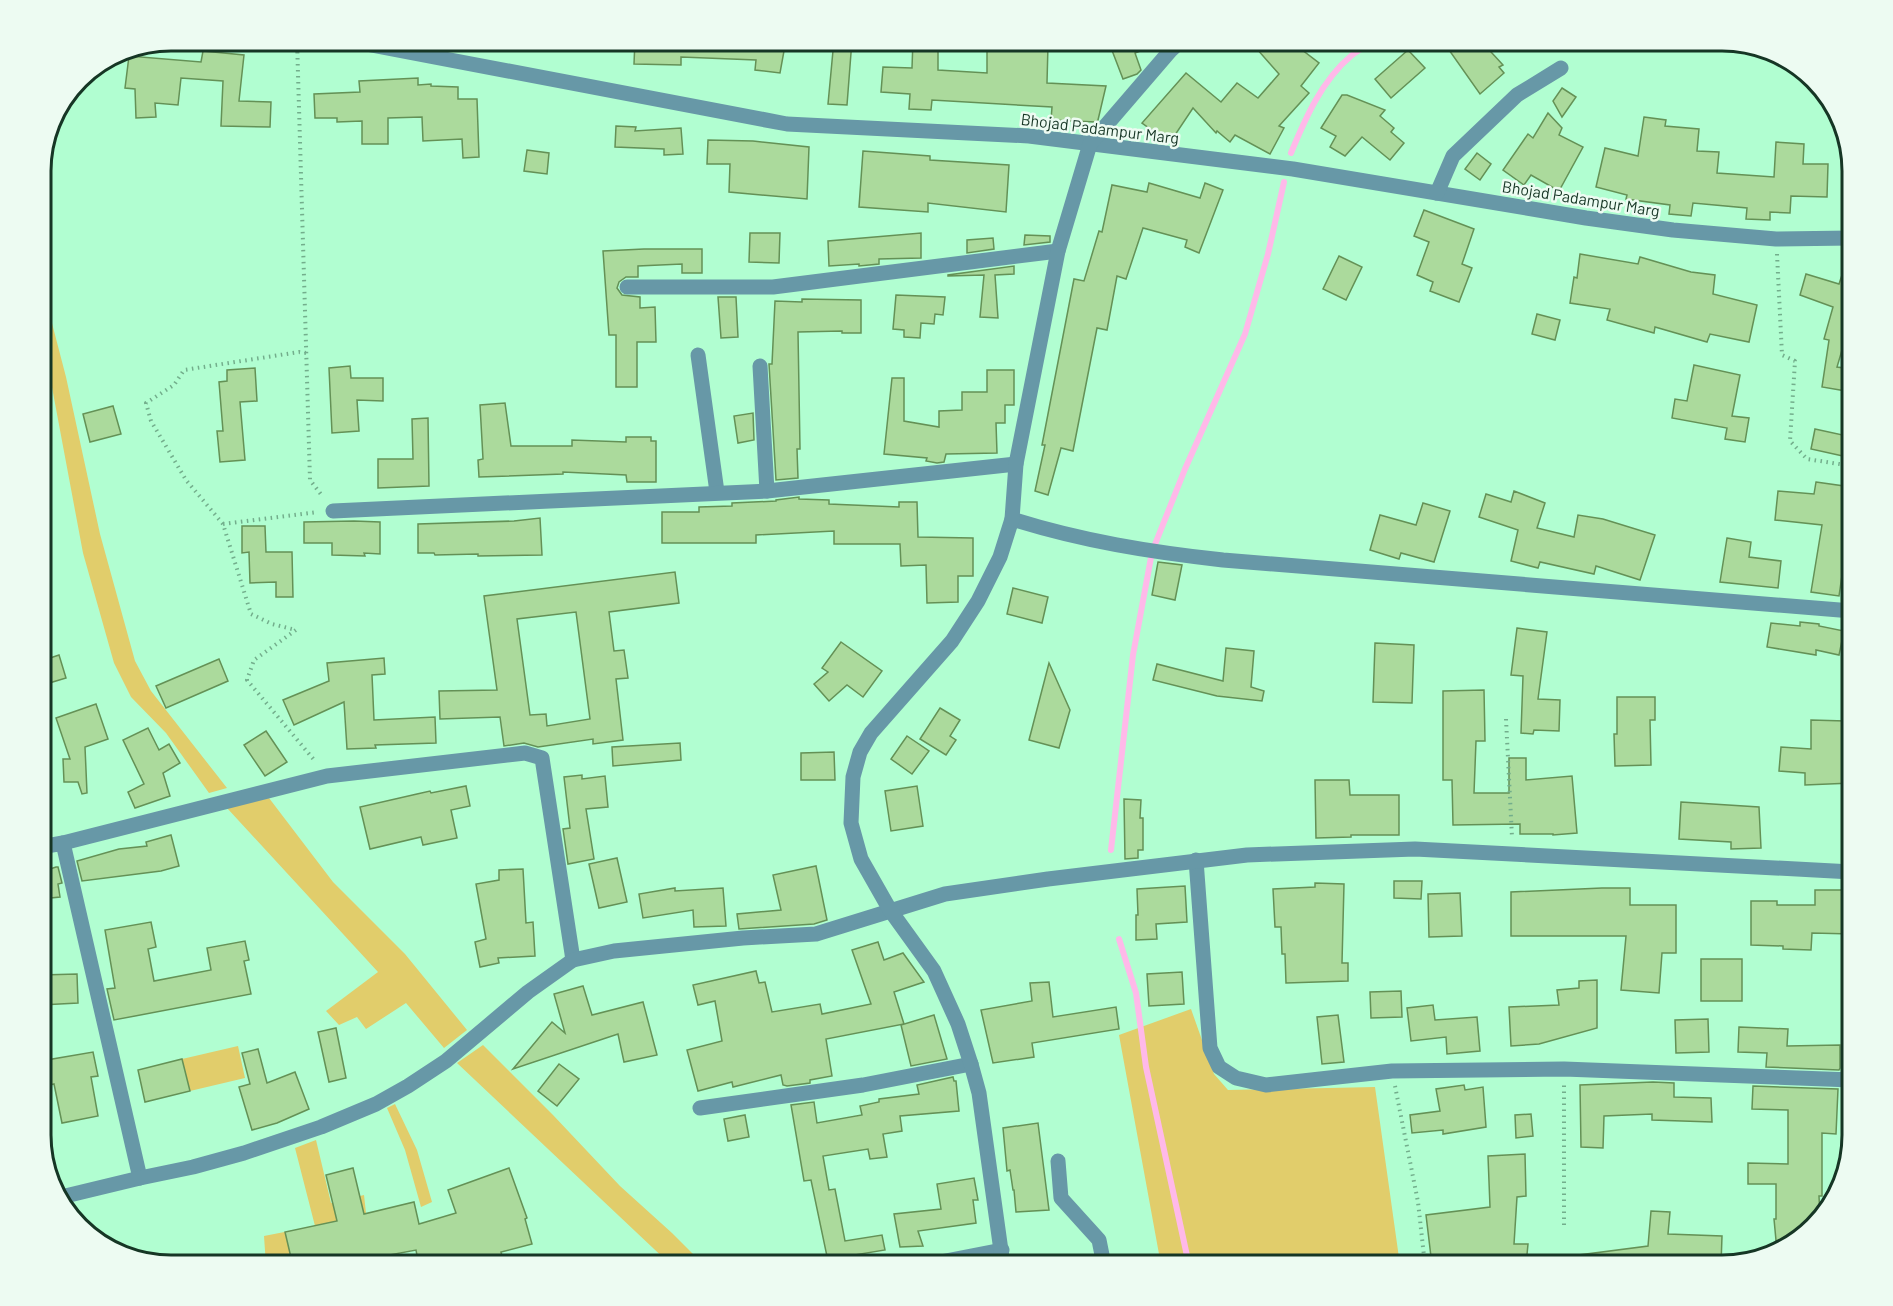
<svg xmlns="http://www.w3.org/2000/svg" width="1893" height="1306" font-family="Barlow,sans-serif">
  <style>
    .green { fill: #e1cd6b }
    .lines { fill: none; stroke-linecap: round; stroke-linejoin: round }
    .stream { stroke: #ffb9e9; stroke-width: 6 }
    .building { fill: #abda9c; stroke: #649156; stroke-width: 1.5; fill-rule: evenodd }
    .path { stroke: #73ae8c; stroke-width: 4; stroke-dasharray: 1.5 4.5; stroke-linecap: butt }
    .minor { stroke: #6798a7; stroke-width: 15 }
    .labels { text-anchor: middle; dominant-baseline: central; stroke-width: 5; stroke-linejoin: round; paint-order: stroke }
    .street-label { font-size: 16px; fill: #163625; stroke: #edfbf2 }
    .rim { fill: none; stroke: #163625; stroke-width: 3 }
  </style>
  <rect width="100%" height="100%" fill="#b1fed1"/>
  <!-- green -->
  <g class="green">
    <path d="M41,281L66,377L100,534L135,661L151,691L227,788L209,793L166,733L131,697L114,663L83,553L51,382L41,384Z"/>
    <path d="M269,798L333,882L405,954L467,1030L444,1048L406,1003L366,1029L357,1017L339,1025L326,1011L378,972L227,808Z"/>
    <path d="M1191,1009L1214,1074L1228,1090L1375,1087L1400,1265H1161L1119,1035Z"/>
    <path d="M483,1045L553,1115L620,1186L672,1233L704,1265H671L457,1063Z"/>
    <path d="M238,1046L245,1078L190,1091L182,1059Z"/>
    <path d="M395,1104L417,1150L432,1202L421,1207L405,1150L387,1108Z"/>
    <path d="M316,1140L331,1203L364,1195L366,1213L371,1222L312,1265H266L264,1236L315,1226L295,1148Z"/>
  </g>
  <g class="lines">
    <!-- stream -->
    <g class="stream">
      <path d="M1291,153C1305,119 1322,80 1351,56C1358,50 1367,46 1375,40"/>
      <path d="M41,272L46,299"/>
      <path d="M1111,850L1133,655L1152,552L1185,469L1245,334L1268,254L1284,182"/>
      <path d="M1119,939L1136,993L1146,1067L1189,1265"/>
    </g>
  </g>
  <!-- building -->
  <g class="building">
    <path d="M635,40H786L780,73L755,70L756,60L681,57V65L634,64Z"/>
    <path d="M834,40H852L847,105L828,104Z"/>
    <path d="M913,40H938V70L987,73V40H1008V43L1048,45L1047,83L1106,86L1098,120L1096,122L1051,120L1052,107L932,100L931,110L909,109L910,94L881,92L883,67L912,68Z"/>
    <path d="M1108,40H1165V42L1135,53L1141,70L1137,74L1123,79Z"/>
    <path d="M1249,40H1289L1319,63L1301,86L1309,93L1279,126L1284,128L1270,154L1235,135L1230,142L1217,131L1216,133L1193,108L1175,135L1156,133L1142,123L1186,73L1221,102L1237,83L1258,98L1279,74Z"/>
    <path d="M1442,40H1480L1503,65L1499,67L1504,73L1480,94Z"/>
    <path d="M1408,50L1425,68L1391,98L1375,79Z"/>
    <path d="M203,51L244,55L239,101L271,102L270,127L221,126L223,81L181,78L178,105L155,103L156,117L136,118L135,89L125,88L129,56L201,62Z"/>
    <path d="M418,78V85L431,84V86L458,87V99H477L479,157L463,158L462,139L423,141L422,117L388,118V144H362V121L337,122V118H315L314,94L360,92L359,81Z"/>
    <path d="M1562,88L1576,97L1562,117L1553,101Z"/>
    <path d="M1342,95H1347L1385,110L1380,116L1394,128L1391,132L1404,143L1390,160L1362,137L1345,156L1330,147L1336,136L1321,128Z"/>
    <path d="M1548,113L1562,128L1559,135L1583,147L1559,191L1531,175L1524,185L1503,170L1528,134L1533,138Z"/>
    <path d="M1644,117L1666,120L1665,126L1699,129L1697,151L1719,152L1717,173L1774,177L1776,142L1804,144L1803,164H1828L1827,197L1791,196L1790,213L1770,212V220L1746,219L1747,208L1693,203L1691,216L1669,214L1670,205L1626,199L1627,195L1596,187L1605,148L1638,156Z"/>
    <path d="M616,126L636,127L635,131L681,128L683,154L664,155V149L615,147Z"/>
    <path d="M708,140L753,141L809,147L807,199L729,192L730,164H707Z"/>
    <path d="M527,150L549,153L547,174L524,171Z"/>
    <path d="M863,151L930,156V160L1009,165L1006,212L928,203V212L859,207Z"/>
    <path d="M1477,153L1491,164L1480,180L1465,169Z"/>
    <path d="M1149,183L1200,198L1205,183L1223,190L1199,253L1185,247L1187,240L1143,228L1126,279L1117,276L1107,330L1097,328L1073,451L1061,448L1048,495L1035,491L1045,445H1042L1074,279L1084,281L1099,231L1102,232L1112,185L1147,192Z"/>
    <path d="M1424,210L1474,229L1462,264L1472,268L1459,302L1430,291L1433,282L1417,275L1429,242L1414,236Z"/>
    <path d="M750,233H780L779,263L749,262Z"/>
    <path d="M921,233V258L879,259V264L859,266V264L829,266L828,241Z"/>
    <path d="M1025,235L1050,236V242L1024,245Z"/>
    <path d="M993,238L994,249L967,253V240Z"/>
    <path d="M644,249H702V273H682V264L638,266V277H626L619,282L617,288L622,295L640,297V308L655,307L656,342H637V387H616V335H609L603,251Z"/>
    <path d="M1580,254L1638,264L1640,257L1691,272L1715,275L1713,294L1757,305L1749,342L1710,334L1707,342L1655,327L1654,333L1607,320L1610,309L1570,303L1574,277L1577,278Z"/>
    <path d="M1849,254L1852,255V316L1837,367L1852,369V392L1822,387L1829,340L1824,339L1833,307L1800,295L1806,274L1839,284Z"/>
    <path d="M1339,256L1362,267L1346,300L1323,289Z"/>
    <path d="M1014,266V274L995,275L998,318L980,317L984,275L948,276V275Z"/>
    <path d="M896,295L945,297L943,315L935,314L934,324L921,323L920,338L904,337V330L893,329Z"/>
    <path d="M718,297H736L738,337L721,338Z"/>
    <path d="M802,299L861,300V333H842V331L798,332L800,449H797L798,478L776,480L769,364H772L775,301L802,302Z"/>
    <path d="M1537,314L1560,320L1555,340L1532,334Z"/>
    <path d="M1694,365L1740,375L1732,416L1749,418L1745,442L1725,439L1727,428L1672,418L1675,399L1687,401Z"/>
    <path d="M350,366L351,378H383V401L357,400L359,431L332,433L329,368Z"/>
    <path d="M255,368L257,401L240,402L245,460L220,462L217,431H223L219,382L227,381V370Z"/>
    <path d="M987,370H1014V405H1005V423H996L997,453L946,454L944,462L937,463L926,461L927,458L884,454L892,378H904V421L939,427V411L962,410V392H987Z"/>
    <path d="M505,403L511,446H572V440L626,442V437H651V441H656V482H627L626,475L563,472V474L479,477L478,460L483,459L480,405Z"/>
    <path d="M113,406L121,434L90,442L83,414Z"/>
    <path d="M753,413L754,440L738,443L734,416Z"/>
    <path d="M428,418L429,486L378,488V459H413L412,419Z"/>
    <path d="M1815,429L1852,437V458L1811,449Z"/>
    <path d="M1816,482L1851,487L1846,530L1852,531V550L1846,548L1839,596L1811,592L1822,525L1775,520L1778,491L1814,494Z"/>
    <path d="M1514,491L1545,503L1537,528L1574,537L1578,515L1603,519L1655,535L1640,580L1596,566L1594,574L1540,562L1538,568L1511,561L1518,530L1479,517L1486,494L1511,502Z"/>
    <path d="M799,497V499L829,500V504L899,507V502H917L918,537L973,538V576H958V602L927,603L926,565L901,566L900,544H834V531L756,535V543H662V512H699V507L732,506V503L776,501V500Z"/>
    <path d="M1423,503L1450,511L1434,562L1401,553L1399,559L1370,550L1380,515L1416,525Z"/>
    <path d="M540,518L542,555L478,556V554L435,555L434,553H418V524L514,521Z"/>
    <path d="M354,521L380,522V554L364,553L365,556L332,555V543H304V522Z"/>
    <path d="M242,526H265L266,552H292L293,597H276V582L250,583L249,552L242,553Z"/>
    <path d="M1727,538L1751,542L1749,557L1781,561L1778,588L1720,582Z"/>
    <path d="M1158,562L1182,565L1175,600L1152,595Z"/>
    <path d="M675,572L679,603L609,612L614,651L624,650L628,678L616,679L623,740L593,744V739L538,747L524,743L504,746L500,717L440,719L439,691L497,690L484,596ZM576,612L590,719L547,726L546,714L530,715L517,619Z"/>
    <path d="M1013,588L1048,597L1042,623L1007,614Z"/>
    <path d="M1800,622L1819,624V626L1844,631L1839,655L1816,650V655L1767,647L1771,623L1800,626Z"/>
    <path d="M1517,628L1547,632L1538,699L1560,700L1559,731L1534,730L1533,734L1521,733L1523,676L1511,675Z"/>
    <path d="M841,642L882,671L863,697L847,685L829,701L814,684L828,672L822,668Z"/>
    <path d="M1375,643L1414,645L1412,703L1373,702Z"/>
    <path d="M1226,648L1254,651L1251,687L1264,691L1262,701L1217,696L1153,680L1157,664L1223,681Z"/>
    <path d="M59,655L66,678L46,684L41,668V661Z"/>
    <path d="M384,658L385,674L372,675L374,720L435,717L436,743L375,745L376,748L347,749L344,702L294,725L283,700L329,681L327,663Z"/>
    <path d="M219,659L228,681L166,708L156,686Z"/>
    <path d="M1049,663L1070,710L1059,748L1029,740Z"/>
    <path d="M1484,690L1485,741H1476L1474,793H1509V758H1526V780L1572,776L1577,833L1553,835V834H1520V824L1453,825L1452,780H1443V691Z"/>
    <path d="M1617,697H1655V720H1650L1651,765L1615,766L1614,734H1617Z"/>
    <path d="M96,704L108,739L85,747L87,793L82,794L78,782H64L63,759H70L56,718Z"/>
    <path d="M940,708L960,720L950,736L956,740L946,755L920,739Z"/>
    <path d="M1811,720L1845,721V754H1852V783L1805,785V773L1779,771L1781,747L1811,749Z"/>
    <path d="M148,728L159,750L169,744L180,763L163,773L170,796L135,808L128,792L144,784L123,740Z"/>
    <path d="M266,731L287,762L265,776L244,745Z"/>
    <path d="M907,736L929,751L912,774L891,759Z"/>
    <path d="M680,743L681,760L613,766L612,747Z"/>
    <path d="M834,752L835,780H801V753Z"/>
    <path d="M582,775V779L605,776L608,807L586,809L594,859L568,864L563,829L570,828L564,777Z"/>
    <path d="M1315,780H1349L1350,795H1399V835H1351V837L1316,838Z"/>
    <path d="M466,786L470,806L451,810L457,838L423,845L421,837L370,849L360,807L417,794L430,791L431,793Z"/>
    <path d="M917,786L923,826L891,831L885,791Z"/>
    <path d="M1124,799L1141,800L1140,818H1143V850H1138V858L1125,859Z"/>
    <path d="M1681,802L1759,807L1761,848L1731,849V842L1679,839Z"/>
    <path d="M171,835L179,866L161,871L82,881L77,861L119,849L147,846L146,842Z"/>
    <path d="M617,858L627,902L599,908L589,864Z"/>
    <path d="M816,866L827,920L814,924L739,929L737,914L781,910L773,875Z"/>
    <path d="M56,867H58L62,883L58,884L60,897L41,899V872Z"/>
    <path d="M523,869L526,923L533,922L535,956L498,958L499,963L480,967L475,942L486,939L476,884L499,880V870Z"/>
    <path d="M1394,881H1422L1421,899L1394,898Z"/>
    <path d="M1315,883L1344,884L1342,963H1348V981L1286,983L1285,954H1282L1281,927H1275L1273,889L1315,887Z"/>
    <path d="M1185,886L1187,922L1156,924L1157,939L1136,940V915H1138L1137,889Z"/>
    <path d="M675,888V891L723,888L726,926L694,927L693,910L643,918L639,894Z"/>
    <path d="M1602,888H1630V905H1676V953H1662L1659,993L1621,990L1626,936H1511V892Z"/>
    <path d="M1815,890H1852V934L1812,933L1811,950L1783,949V946L1751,945V901H1777V905H1815Z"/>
    <path d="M1460,893L1462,936L1429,937L1428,894Z"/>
    <path d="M151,922L156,947L148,949L154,981L211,970L207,948L245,941L249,960L244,961L251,994L114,1020L107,989L115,988L105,930Z"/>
    <path d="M878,942L884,960L903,953L924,982L894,992L904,1024L826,1039L832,1076L810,1080V1083L787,1086L783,1085L781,1075L733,1087L732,1082L698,1091L687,1050L722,1041L715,1001L698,1005L693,985L756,971L759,983L765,982L772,1012L820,1004L822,1014L871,1004L852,950Z"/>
    <rect x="1701" y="959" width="41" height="42"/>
    <path d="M1182,972L1184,1004L1149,1006L1147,974Z"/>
    <path d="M77,974L78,1003L41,1005V975Z"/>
    <path d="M1597,980V1028L1539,1044L1511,1046L1509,1007L1559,1005L1557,990L1579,988V981Z"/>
    <path d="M1049,982L1053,1017L1116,1007L1119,1029L1032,1043L1034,1057L993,1063L981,1010L1032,1001L1030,983Z"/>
    <path d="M583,986L592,1015L643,1002L657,1055L624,1062L618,1034L513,1069L552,1022L565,1033L554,994Z"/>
    <path d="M1401,991L1402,1017L1371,1018L1370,992Z"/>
    <path d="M1433,1005L1435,1020L1477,1017L1480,1051L1447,1054L1446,1037L1411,1041L1407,1008Z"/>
    <path d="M934,1015L947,1059L911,1066L901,1025Z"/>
    <path d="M1338,1015L1344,1062L1322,1064L1317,1017Z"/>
    <path d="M1708,1019L1709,1052L1676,1053L1675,1020Z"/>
    <path d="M1739,1027L1788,1029L1787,1046L1840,1045V1068L1839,1070L1766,1067L1767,1053L1738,1052Z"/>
    <path d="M336,1028L346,1078L329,1082L318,1032Z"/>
    <path d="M258,1049L267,1083L295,1072L309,1109L277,1123L252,1130L239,1087L250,1084L242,1053Z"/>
    <path d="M93,1052L98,1076L91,1077L98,1116L62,1123L54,1084L41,1087V1061Z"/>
    <path d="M182,1059L190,1091L145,1102L138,1070Z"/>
    <path d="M559,1064L579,1079L557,1106L538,1091Z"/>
    <path d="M953,1077L954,1081H956L959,1111L900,1116L902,1131L883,1134L887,1157L870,1159L868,1149L823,1156L829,1190L835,1189L845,1241L882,1235L885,1250L848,1256L850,1263L829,1266L811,1180L804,1181L791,1105L814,1102L817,1123L862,1115L860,1106L879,1102V1099L919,1094L917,1085Z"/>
    <path d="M1653,1082L1674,1083V1097L1711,1098L1712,1122L1652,1120V1114L1604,1116L1603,1148L1581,1147L1580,1085Z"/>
    <path d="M1464,1085L1465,1090L1483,1087L1486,1127L1443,1134V1130L1412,1133L1410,1115L1440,1111L1436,1089Z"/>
    <path d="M1753,1086L1838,1089L1836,1134L1822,1133V1196H1819L1820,1217L1787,1248L1777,1251L1774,1219H1776V1184H1748V1163L1788,1164V1110L1752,1109Z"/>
    <path d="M1531,1114L1533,1136L1516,1138L1515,1115Z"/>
    <path d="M745,1115L749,1137L728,1141L724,1119Z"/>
    <path d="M1038,1123L1049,1210L1016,1212L1014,1190H1013L1010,1170L1007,1171L1003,1128Z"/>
    <path d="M1525,1154L1526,1196L1517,1197L1514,1244H1528L1526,1265H1432L1426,1215L1490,1207L1488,1156Z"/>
    <path d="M353,1168L364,1214L414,1202L419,1224L456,1213L448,1190L509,1168L527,1218L525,1219L532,1244L501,1252L503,1260L477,1266H419L416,1250L362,1260L364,1266H293L285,1232L337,1221L326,1175Z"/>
    <path d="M974,1178L978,1200H973L976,1223L918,1231L923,1246L900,1247L894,1214L941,1209L937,1184Z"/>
    <path d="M1651,1211L1670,1212L1668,1234L1722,1236L1721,1265H1580L1579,1255L1648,1246Z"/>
  </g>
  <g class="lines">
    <!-- path -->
    <g class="path">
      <path d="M297,40L310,480L323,497"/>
      <path d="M1777,254L1782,355L1795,361L1790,441L1807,459L1852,466"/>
      <path d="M306,353L299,352L184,370L174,385L146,403L151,421L186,480L223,524L251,614L272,624L296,630L254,660L247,680L315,761"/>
      <path d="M223,524L318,512"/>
      <path d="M1506,719L1512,837"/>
      <path d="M1395,1086L1418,1202L1425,1265"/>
      <path d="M1564,1225V1084"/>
    </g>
    <!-- minor -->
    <g class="minor">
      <path d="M345,40L787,124L1029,136L1293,169L1586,218L1673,230L1776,239L1852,238"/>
      <path d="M1437,193L1453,156L1517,95L1561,68"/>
      <path d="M627,287H773L1058,251"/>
      <path d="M698,355L717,492"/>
      <path d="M760,366L767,491"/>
      <path d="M333,511L767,491L1016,464"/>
      <path d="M1012,519C1082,541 1150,552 1223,560L1852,611"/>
      <path d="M63,843L327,776L525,753L542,758L573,960"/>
      <path d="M41,847L63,843L140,1178"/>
      <path d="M1196,860L1210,1048L1219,1067L1236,1078L1266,1085L1392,1071L1564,1069L1852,1080"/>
      <path d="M700,1108L863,1085L971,1064"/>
      <path d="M1848,1148L1852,1115"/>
      <path d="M1058,1161L1061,1198L1099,1240L1104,1265"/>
      <path d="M57,1198L140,1178L193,1167L244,1153L321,1127L376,1104L408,1086L446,1061L528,992L573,960L614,951L743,938L816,934L945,894L1048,879L1247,855L1415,849L1852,872"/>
      <path d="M925,1265L1002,1250"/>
      <path d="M1003,1265L979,1093L971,1064L958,1024L934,971L890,910L861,859L851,823L853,777L860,752L871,733L952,641L978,601L1000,557L1012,519L1016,464L1058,251L1090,144L1170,51L1182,40"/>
    </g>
  </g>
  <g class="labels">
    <!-- street labels -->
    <g class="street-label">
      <text transform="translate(1100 128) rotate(7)">Bhojad Padampur Marg</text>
      <text transform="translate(1581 198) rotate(9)">Bhojad Padampur Marg</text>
    </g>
  </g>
  <!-- crop -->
  <path d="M0 0H1893V1306H0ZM171 51H1722A120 120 0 0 1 1842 171V1135A120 120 0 0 1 1722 1255H171A120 120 0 0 1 51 1135V171A120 120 0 0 1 171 51Z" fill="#edfbf2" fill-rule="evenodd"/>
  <path class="rim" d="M171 51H1722A120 120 0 0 1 1842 171V1135A120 120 0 0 1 1722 1255H171A120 120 0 0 1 51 1135V171A120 120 0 0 1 171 51Z"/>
</svg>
